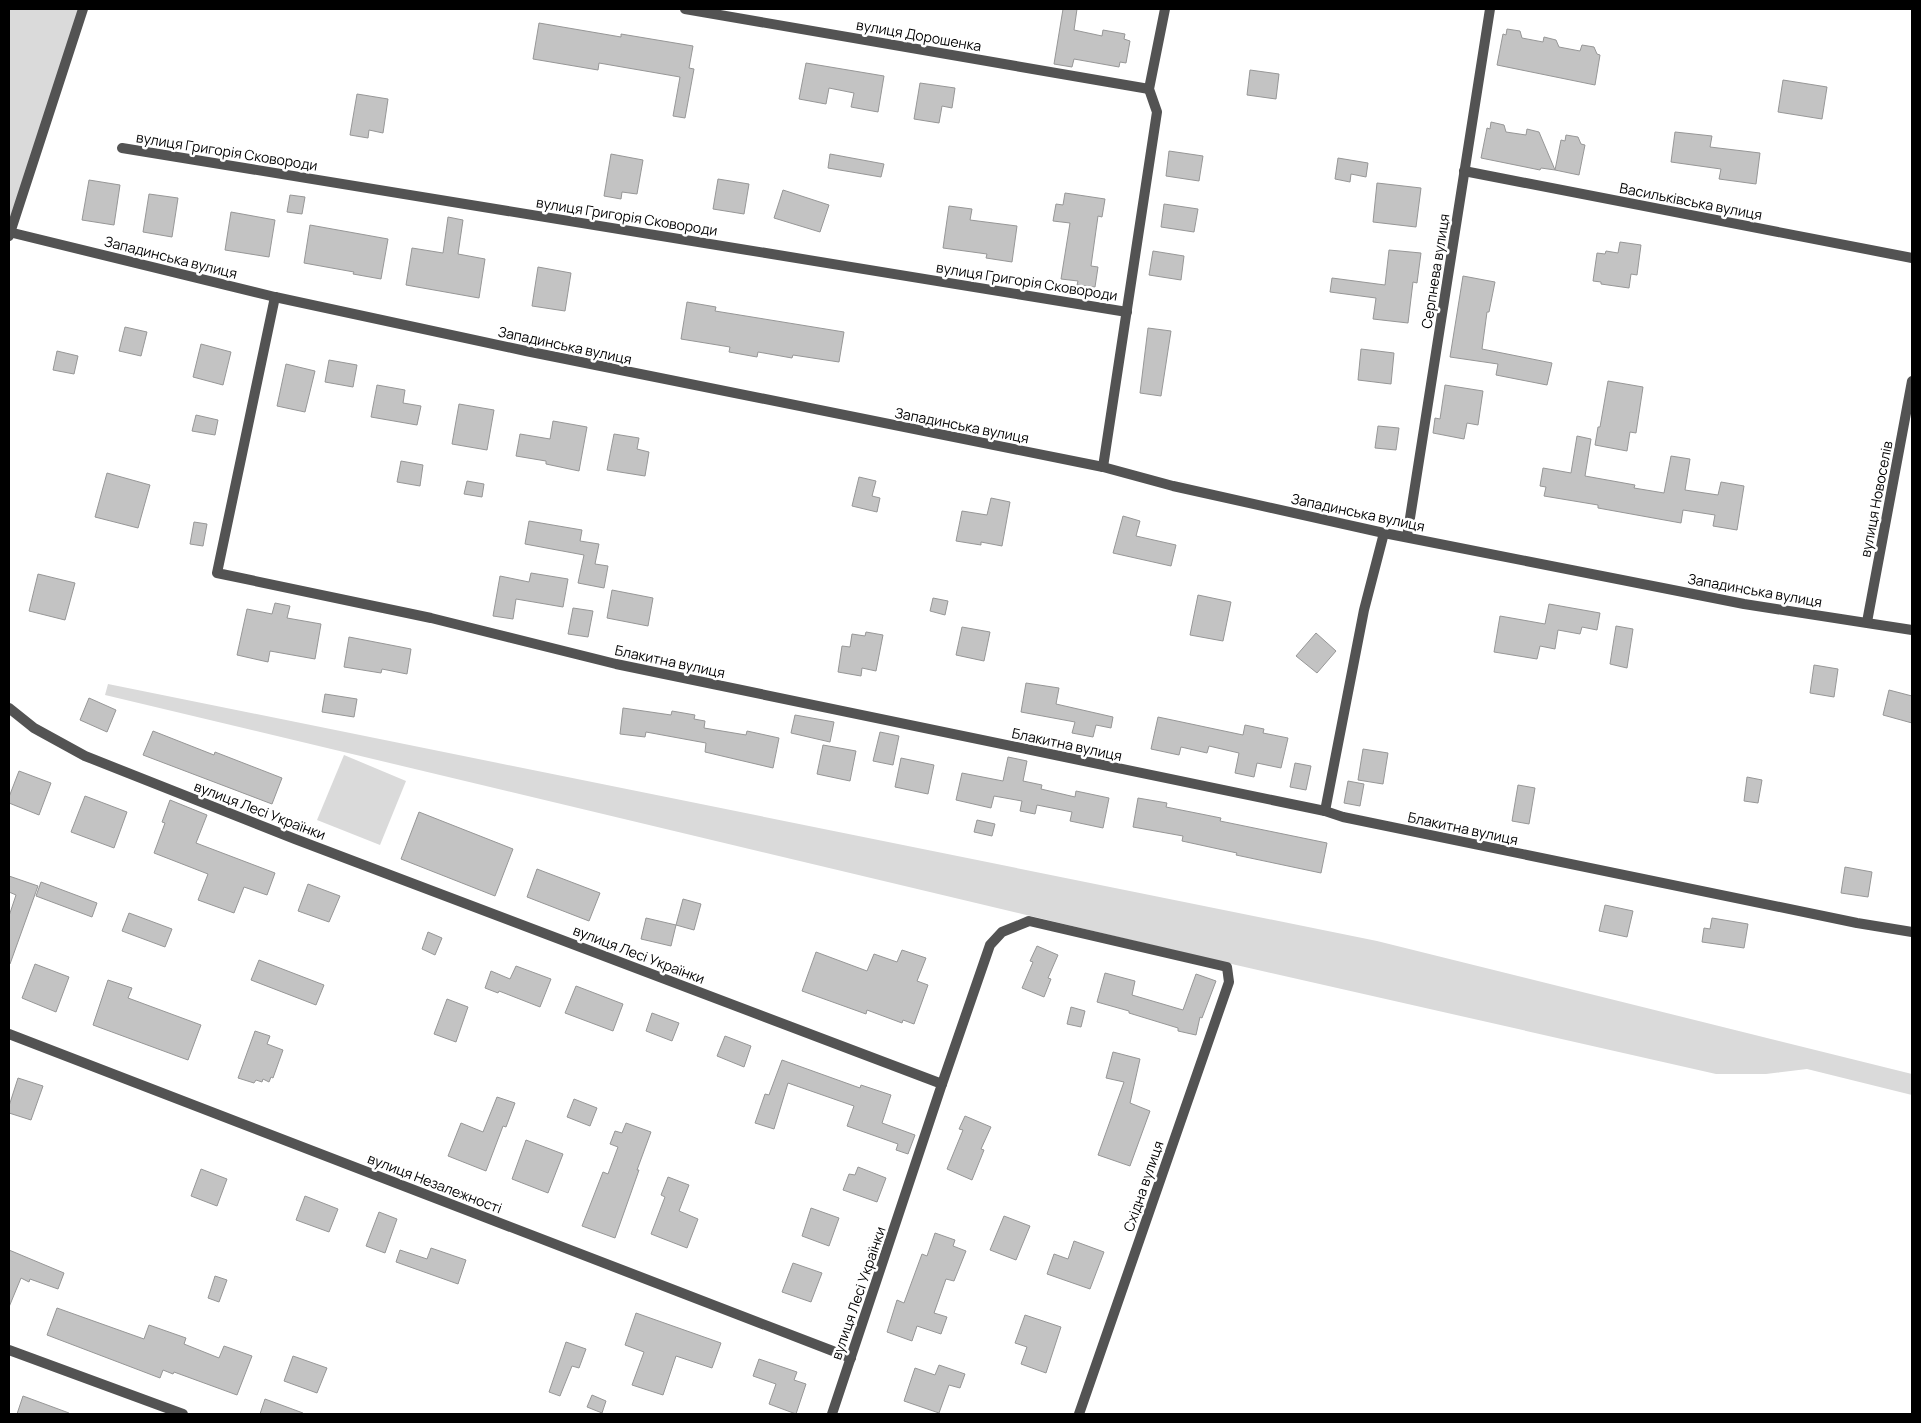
<svg xmlns="http://www.w3.org/2000/svg" width="1921" height="1423" font-family="Manrope,sans-serif">
  <style>
    .green { fill: #dadada }
    .building { fill: #c3c3c3; stroke: #979797 }
    .lines { fill: none; stroke-linecap: round; stroke-linejoin: round }
    .minor { stroke: #535353; stroke-width: 10 }
    .labels { text-anchor: middle; dominant-baseline: central; stroke-width: 5; stroke-linejoin: round; paint-order: stroke }
    .street-label { font-size: 14px; fill: #000; stroke: #fff }
  </style>
  <rect width="100%" height="100%" fill="#fff"/>
  <!-- green -->
  <g class="green">
    <path d="M9,9H83L9,232Z"/>
    <path d="M108,684L1377,941L1912,1074V1095L1807,1069L1766,1074H1716L1223,962L105,695Z"/>
    <path d="M344,755L406,781L380,845L317,820Z"/>
  </g>
  <!-- building -->
  <g class="building">
    <path d="M1063,9H1077L1074,30L1102,36L1103,30L1125,34L1124,39L1130,41L1126,63L1120,62L1119,67L1074,59L1072,67L1054,64Z"/>
    <path d="M539,23L621,37V34L693,46L689,68L694,69L685,118L673,116L680,77L599,63L598,70L533,59Z"/>
    <path d="M1507,29L1520,31L1522,38L1543,42L1544,37L1556,40L1559,47L1580,51L1582,45L1594,47L1597,54L1600,55L1595,85L1497,65L1503,34L1506,35Z"/>
    <path d="M806,63L884,76L878,112L851,107L854,93L829,88L826,104L799,99Z"/>
    <path d="M1250,70L1279,74L1276,99L1247,95Z"/>
    <path d="M1783,80L1827,87L1822,119L1778,112Z"/>
    <path d="M920,83L955,88L952,108L942,106L939,123L914,119Z"/>
    <path d="M357,94L388,99L383,133L369,130L368,138L350,135Z"/>
    <path d="M1491,122L1504,125L1506,132L1526,135L1527,129L1539,132L1555,170L1541,168L1540,170L1481,158L1487,128L1490,129Z"/>
    <path d="M1675,132L1712,136L1710,147L1760,153L1756,184L1719,179L1721,169L1671,162Z"/>
    <path d="M1566,135L1578,137L1581,144L1585,145L1579,175L1555,170L1561,140L1565,141Z"/>
    <path d="M1169,151L1203,156L1199,181L1166,176Z"/>
    <path d="M611,154L643,160L637,194L622,192L621,199L604,196Z"/>
    <path d="M830,154L884,164L881,177L828,168Z"/>
    <path d="M1338,158L1368,163L1366,177L1351,174L1350,182L1335,179Z"/>
    <path d="M718,179L749,184L744,214L713,209Z"/>
    <path d="M89,180L120,185L114,225L82,220Z"/>
    <path d="M1377,183L1421,188L1416,227L1373,222Z"/>
    <path d="M783,190L829,205L820,232L774,218Z"/>
    <path d="M1065,193L1105,199L1102,217L1098,216L1091,266L1098,267L1095,287L1077,285L1078,281L1061,279L1070,223L1053,221L1056,204L1063,205Z"/>
    <path d="M149,194L178,198L172,237L143,232Z"/>
    <path d="M290,195L305,197L302,214L287,212Z"/>
    <path d="M1164,204L1198,209L1194,232L1161,227Z"/>
    <path d="M949,206L972,209L970,220L1017,226L1012,262L986,258L987,254L943,248Z"/>
    <path d="M231,212L275,220L269,257L225,250Z"/>
    <path d="M448,217L463,220L458,254L485,259L479,298L406,285L412,248L443,253Z"/>
    <path d="M310,225L388,239L381,279L353,274L354,272L304,263Z"/>
    <path d="M1620,242L1641,245L1637,275L1631,274L1629,288L1601,284V282L1593,281L1597,253L1605,254L1606,251L1618,253Z"/>
    <path d="M1389,250L1421,253L1417,283L1413,282L1408,323L1373,319L1376,298L1330,292L1332,278L1385,285Z"/>
    <path d="M1153,251L1184,256L1181,280L1149,275Z"/>
    <path d="M538,267L571,273L565,311L532,306Z"/>
    <path d="M1463,276L1495,282L1489,312H1487L1482,349L1552,363L1547,385L1496,375L1498,364L1450,357Z"/>
    <path d="M687,302L716,307L715,311L844,332L839,362L793,355L792,358L758,352L757,357L729,352L730,347L681,339Z"/>
    <path d="M125,327L147,332L141,356L119,351Z"/>
    <path d="M1148,328L1171,331L1161,396L1140,393Z"/>
    <path d="M201,344L231,352L223,385L193,377Z"/>
    <path d="M1361,349L1394,353L1391,384L1358,380Z"/>
    <path d="M57,351L78,356L74,374L53,370Z"/>
    <path d="M329,360L357,365L353,387L325,382Z"/>
    <path d="M286,364L315,371L305,412L277,406Z"/>
    <path d="M1608,381L1643,387L1636,433L1630,432L1627,451L1595,445L1598,427H1600Z"/>
    <path d="M377,385L405,390L403,403L421,406L417,425L371,417Z"/>
    <path d="M1445,385L1483,391L1478,425L1467,423L1464,439L1433,433L1435,418L1440,419Z"/>
    <path d="M459,404L494,410L487,450L452,444Z"/>
    <path d="M196,415L218,420L215,435L192,431Z"/>
    <path d="M553,421L587,427L579,471L546,464V461L516,456L520,434L550,439Z"/>
    <path d="M1378,426L1399,428L1396,450L1375,448Z"/>
    <path d="M614,434L639,438L637,449L649,452L645,476L607,470Z"/>
    <path d="M1577,436L1591,439L1585,476L1635,485L1634,488L1664,493L1671,456L1690,459L1685,490L1718,495L1721,482L1744,486L1737,530L1713,526L1715,515L1683,510L1681,523L1598,508V505L1544,496L1546,487L1540,486L1543,468L1571,473Z"/>
    <path d="M401,461L423,465L420,486L397,482Z"/>
    <path d="M107,473L150,485L138,528L95,517Z"/>
    <path d="M859,477L876,481L872,496L880,498L877,512L852,506Z"/>
    <path d="M467,481L484,484L482,497L464,494Z"/>
    <path d="M991,498L1010,502L1002,546L981,542V545L956,541L962,511L987,515Z"/>
    <path d="M1123,516L1140,521L1136,536L1176,545L1171,566L1113,553Z"/>
    <path d="M529,521L582,530L580,541L599,544L595,564L608,566L604,588L578,583L584,555L525,544Z"/>
    <path d="M194,522L207,524L203,546L190,544Z"/>
    <path d="M531,573L568,579L563,607L516,599L513,619L493,616L500,576L529,582Z"/>
    <path d="M38,574L75,583L65,620L29,611Z"/>
    <path d="M612,590L653,598L648,626L607,618Z"/>
    <path d="M1198,595L1231,602L1223,641L1190,635Z"/>
    <path d="M933,598L948,601L945,615L930,611Z"/>
    <path d="M275,603L290,606L287,618L321,624L315,659L270,651L268,662L237,655L247,609L272,614Z"/>
    <path d="M1549,604L1600,613L1597,630L1582,627L1580,634L1558,630L1555,649L1540,646L1537,659L1494,652L1500,616L1545,624Z"/>
    <path d="M573,608L593,611L588,637L568,634Z"/>
    <path d="M1616,626L1633,629L1627,668L1610,664Z"/>
    <path d="M962,627L990,632L984,661L956,655Z"/>
    <path d="M866,632L883,635L876,671L862,668L861,676L838,672L842,646L850,647L852,634L865,636Z"/>
    <path d="M1316,633L1336,651L1317,673L1296,656Z"/>
    <path d="M349,637L411,649L407,674L382,669L381,673L344,667Z"/>
    <path d="M1814,665L1838,669L1834,697L1810,693Z"/>
    <path d="M1026,683L1059,688L1056,704L1113,717L1111,728L1096,725L1093,737L1072,733L1075,722L1021,712Z"/>
    <path d="M1889,690L1912,696V723L1883,715Z"/>
    <path d="M325,694L357,699L354,717L322,712Z"/>
    <path d="M89,698L116,710L107,732L80,720Z"/>
    <path d="M623,708L671,715L672,711L695,715L694,719L705,721L704,728L746,735L747,731L779,738L773,768L705,752L706,743L646,732L645,737L620,734Z"/>
    <path d="M795,715L834,722L830,742L791,733Z"/>
    <path d="M1158,717L1243,735L1245,725L1264,729L1263,733L1288,738L1281,768L1257,763L1254,777L1235,773L1239,753L1209,746L1207,753L1181,747L1179,755L1151,749Z"/>
    <path d="M153,731L214,755L215,752L282,778L272,804L143,755Z"/>
    <path d="M880,732L899,736L893,765L873,761Z"/>
    <path d="M823,745L856,751L850,781L817,774Z"/>
    <path d="M1363,749L1388,753L1383,784L1358,780Z"/>
    <path d="M1008,757L1027,761L1023,781L1042,785L1041,789L1075,797L1076,791L1109,798L1103,828L1070,821L1072,812L1037,805L1035,814L1020,811L1022,801L994,796L991,808L956,800L962,773L1003,781Z"/>
    <path d="M901,758L934,765L928,794L895,787Z"/>
    <path d="M1295,763L1311,766L1306,790L1290,787Z"/>
    <path d="M19,771L51,783L39,815L9,803V797Z"/>
    <path d="M1747,777L1762,780L1758,803L1744,801Z"/>
    <path d="M1348,781L1364,784L1360,806L1344,803Z"/>
    <path d="M1518,785L1535,788L1529,824L1512,821Z"/>
    <path d="M85,796L127,812L114,848L71,832Z"/>
    <path d="M1138,798L1167,803L1166,807L1221,818L1220,821L1327,843L1321,873L1236,855L1237,853L1182,841L1183,836L1133,827Z"/>
    <path d="M170,800L207,815L196,843L275,873L267,895L244,887L234,913L198,900L208,874L154,853L165,823L162,822Z"/>
    <path d="M419,812L513,849L495,896L401,859Z"/>
    <path d="M977,820L995,824L992,836L974,832Z"/>
    <path d="M1845,867L1872,872L1868,897L1841,893Z"/>
    <path d="M537,869L600,893L589,921L527,897Z"/>
    <path d="M9,876L38,886L10,964L9,963V916L16,895L9,892Z"/>
    <path d="M41,882L97,903L92,917L36,896Z"/>
    <path d="M308,884L340,896L329,922L298,911Z"/>
    <path d="M683,899L701,904L694,930L676,925Z"/>
    <path d="M1605,905L1633,911L1627,937L1599,931Z"/>
    <path d="M129,913L172,929L165,947L122,931Z"/>
    <path d="M646,918L676,925L671,946L641,939Z"/>
    <path d="M1712,918L1748,924L1744,948L1702,942L1704,928L1710,929Z"/>
    <path d="M428,932L442,938L435,955L422,949Z"/>
    <path d="M1037,946L1058,955L1048,978L1051,979L1044,997L1022,988L1033,962L1030,961Z"/>
    <path d="M902,950L926,958L917,981L928,985L914,1024L903,1020L902,1023L867,1010L866,1014L802,991L816,952L867,971L874,954L897,962Z"/>
    <path d="M259,960L324,985L316,1005L251,980Z"/>
    <path d="M35,964L69,977L56,1012L22,998Z"/>
    <path d="M516,966L551,979L540,1007L499,991L498,993L485,988L491,971L510,979Z"/>
    <path d="M1105,973L1135,981L1132,995L1183,1010L1196,974L1216,981L1202,1018L1200,1017L1196,1035L1178,1031V1028L1129,1013V1011L1097,1002Z"/>
    <path d="M108,980L132,988L128,998L201,1025L188,1060L93,1025Z"/>
    <path d="M576,986L623,1004L613,1031L565,1013Z"/>
    <path d="M447,999L468,1007L456,1042L434,1034Z"/>
    <path d="M1071,1007L1085,1011L1081,1027L1067,1024Z"/>
    <path d="M652,1013L679,1023L672,1041L646,1031Z"/>
    <path d="M255,1031L270,1036L267,1044L283,1050L273,1078L271,1077L269,1082L263,1079L262,1082L256,1080L254,1083L238,1078Z"/>
    <path d="M725,1036L751,1046L744,1067L717,1056Z"/>
    <path d="M1113,1052L1140,1059L1130,1103L1150,1111L1130,1166L1098,1155L1124,1082L1106,1078Z"/>
    <path d="M782,1060L860,1088L861,1085L891,1095L882,1123L915,1135L908,1154L896,1150L898,1144L847,1126L854,1106L788,1083L774,1129L755,1123L765,1094L769,1095Z"/>
    <path d="M18,1078L43,1086L31,1120L9,1113V1106Z"/>
    <path d="M497,1097L515,1103L506,1127L503,1126L486,1171L448,1156L461,1123L483,1132Z"/>
    <path d="M574,1099L597,1108L590,1126L567,1117Z"/>
    <path d="M965,1116L991,1127L981,1149L984,1150L972,1180L947,1169L963,1130L959,1129Z"/>
    <path d="M626,1123L651,1132L637,1170H639L615,1238L582,1226L603,1172L608,1174L618,1147L610,1144L615,1131L622,1133Z"/>
    <path d="M526,1140L563,1154L548,1193L512,1179Z"/>
    <path d="M858,1167L886,1178L877,1202L843,1190L849,1174L855,1175Z"/>
    <path d="M201,1169L227,1179L217,1206L191,1196Z"/>
    <path d="M668,1177L689,1185L679,1211L698,1219L687,1248L651,1234L665,1197L661,1195Z"/>
    <path d="M305,1196L338,1209L329,1232L296,1220Z"/>
    <path d="M811,1208L839,1218L829,1246L802,1236Z"/>
    <path d="M379,1212L397,1219L385,1253L366,1246Z"/>
    <path d="M1004,1216L1030,1226L1016,1260L990,1250Z"/>
    <path d="M935,1233L955,1240L953,1246L966,1251L954,1281L946,1279L934,1313L947,1317L941,1334L917,1326L912,1341L887,1332L897,1300L904,1303L922,1254L927,1256Z"/>
    <path d="M1074,1241L1104,1252L1090,1289L1047,1274L1054,1254L1068,1259Z"/>
    <path d="M431,1248L466,1260L458,1284L396,1262L400,1250L427,1259Z"/>
    <path d="M9,1250L64,1273L58,1289L30,1279L29,1282L21,1278L9,1307Z"/>
    <path d="M793,1263L822,1273L811,1302L782,1292Z"/>
    <path d="M215,1276L227,1280L219,1302L208,1298Z"/>
    <path d="M57,1308L144,1339L149,1325L186,1338L184,1344L219,1358L224,1346L252,1356L237,1395L174,1372L173,1374L163,1370L160,1378L47,1335Z"/>
    <path d="M636,1313L721,1343L712,1368L676,1356L663,1395L632,1385L644,1352L625,1345Z"/>
    <path d="M1025,1315L1061,1327L1046,1373L1021,1364L1027,1347L1015,1343Z"/>
    <path d="M566,1342L586,1349L579,1368L572,1366L560,1396L549,1392Z"/>
    <path d="M293,1356L327,1368L317,1393L284,1381Z"/>
    <path d="M759,1359L797,1372L794,1380L806,1384L796,1414L769,1404L776,1384L753,1376Z"/>
    <path d="M939,1365L965,1374L960,1388L949,1385L939,1413L904,1401L915,1368L935,1375Z"/>
    <path d="M592,1395L606,1401L602,1413L587,1407Z"/>
    <path d="M23,1396L69,1413V1414H17Z"/>
    <path d="M265,1399L303,1413V1414H260Z"/>
  </g>
  <g class="lines">
    <!-- minor -->
    <g class="minor">
      <path d="M685,9L1149,89"/>
      <path d="M122,148L1127,312"/>
      <path d="M1464,171L1912,258"/>
      <path d="M9,232L275,297L526,351L1103,467L1173,486L1384,533L1744,604L1912,630"/>
      <path d="M9,236L83,9"/>
      <path d="M275,297L217,573L431,618L616,664L1325,811L1343,817L1857,923L1912,932"/>
      <path d="M1103,467L1157,112L1149,89L1165,9"/>
      <path d="M1407,537L1490,9"/>
      <path d="M1867,622L1912,381"/>
      <path d="M9,708L34,728L85,756L295,839L942,1084L832,1414"/>
      <path d="M1325,811L1364,610L1384,533"/>
      <path d="M9,1034L851,1358"/>
      <path d="M942,1084L990,945L1002,932L1029,921L1227,967L1229,982L1079,1414"/>
      <path d="M9,1350L183,1414"/>
    </g>
  </g>
  <g class="labels">
    <!-- street labels -->
    <g class="street-label">
      <text transform="translate(919 35) rotate(10)">вулиця Дорошенка</text>
      <text transform="translate(227 151) rotate(9)">вулиця Григорія Сковороди</text>
      <text transform="translate(1691 201) rotate(11)">Васильківська вулиця</text>
      <text transform="translate(627 216) rotate(9)">вулиця Григорія Сковороди</text>
      <text transform="translate(171 257) rotate(14)">Западинська вулиця</text>
      <text transform="translate(1435 271) rotate(-81)">Серпнева вулиця</text>
      <text transform="translate(1027 281) rotate(9)">вулиця Григорія Сковороди</text>
      <text transform="translate(565 345) rotate(12)">Западинська вулиця</text>
      <text transform="translate(962 425) rotate(11)">Западинська вулиця</text>
      <text transform="translate(1876 499) rotate(-79)">вулиця Новоселів</text>
      <text transform="translate(1358 512) rotate(12)">Западинська вулиця</text>
      <text transform="translate(1755 590) rotate(10)">Западинська вулиця</text>
      <text transform="translate(670 661) rotate(12)">Блакитна вулиця</text>
      <text transform="translate(1067 744) rotate(12)">Блакитна вулиця</text>
      <text transform="translate(260 810) rotate(21)">вулиця Лесі Українки</text>
      <text transform="translate(1463 828) rotate(12)">Блакитна вулиця</text>
      <text transform="translate(639 954) rotate(21)">вулиця Лесі Українки</text>
      <text transform="translate(435 1183) rotate(21)">вулиця Незалежності</text>
      <text transform="translate(1143 1186) rotate(-71)">Східна вулиця</text>
      <text transform="translate(858 1293) rotate(-71)">вулиця Лесі Українки</text>
    </g>
  </g>
  <!-- border -->
  <rect width="1921" height="1423" fill="none" stroke="#000000" stroke-width="20"/>
</svg>
